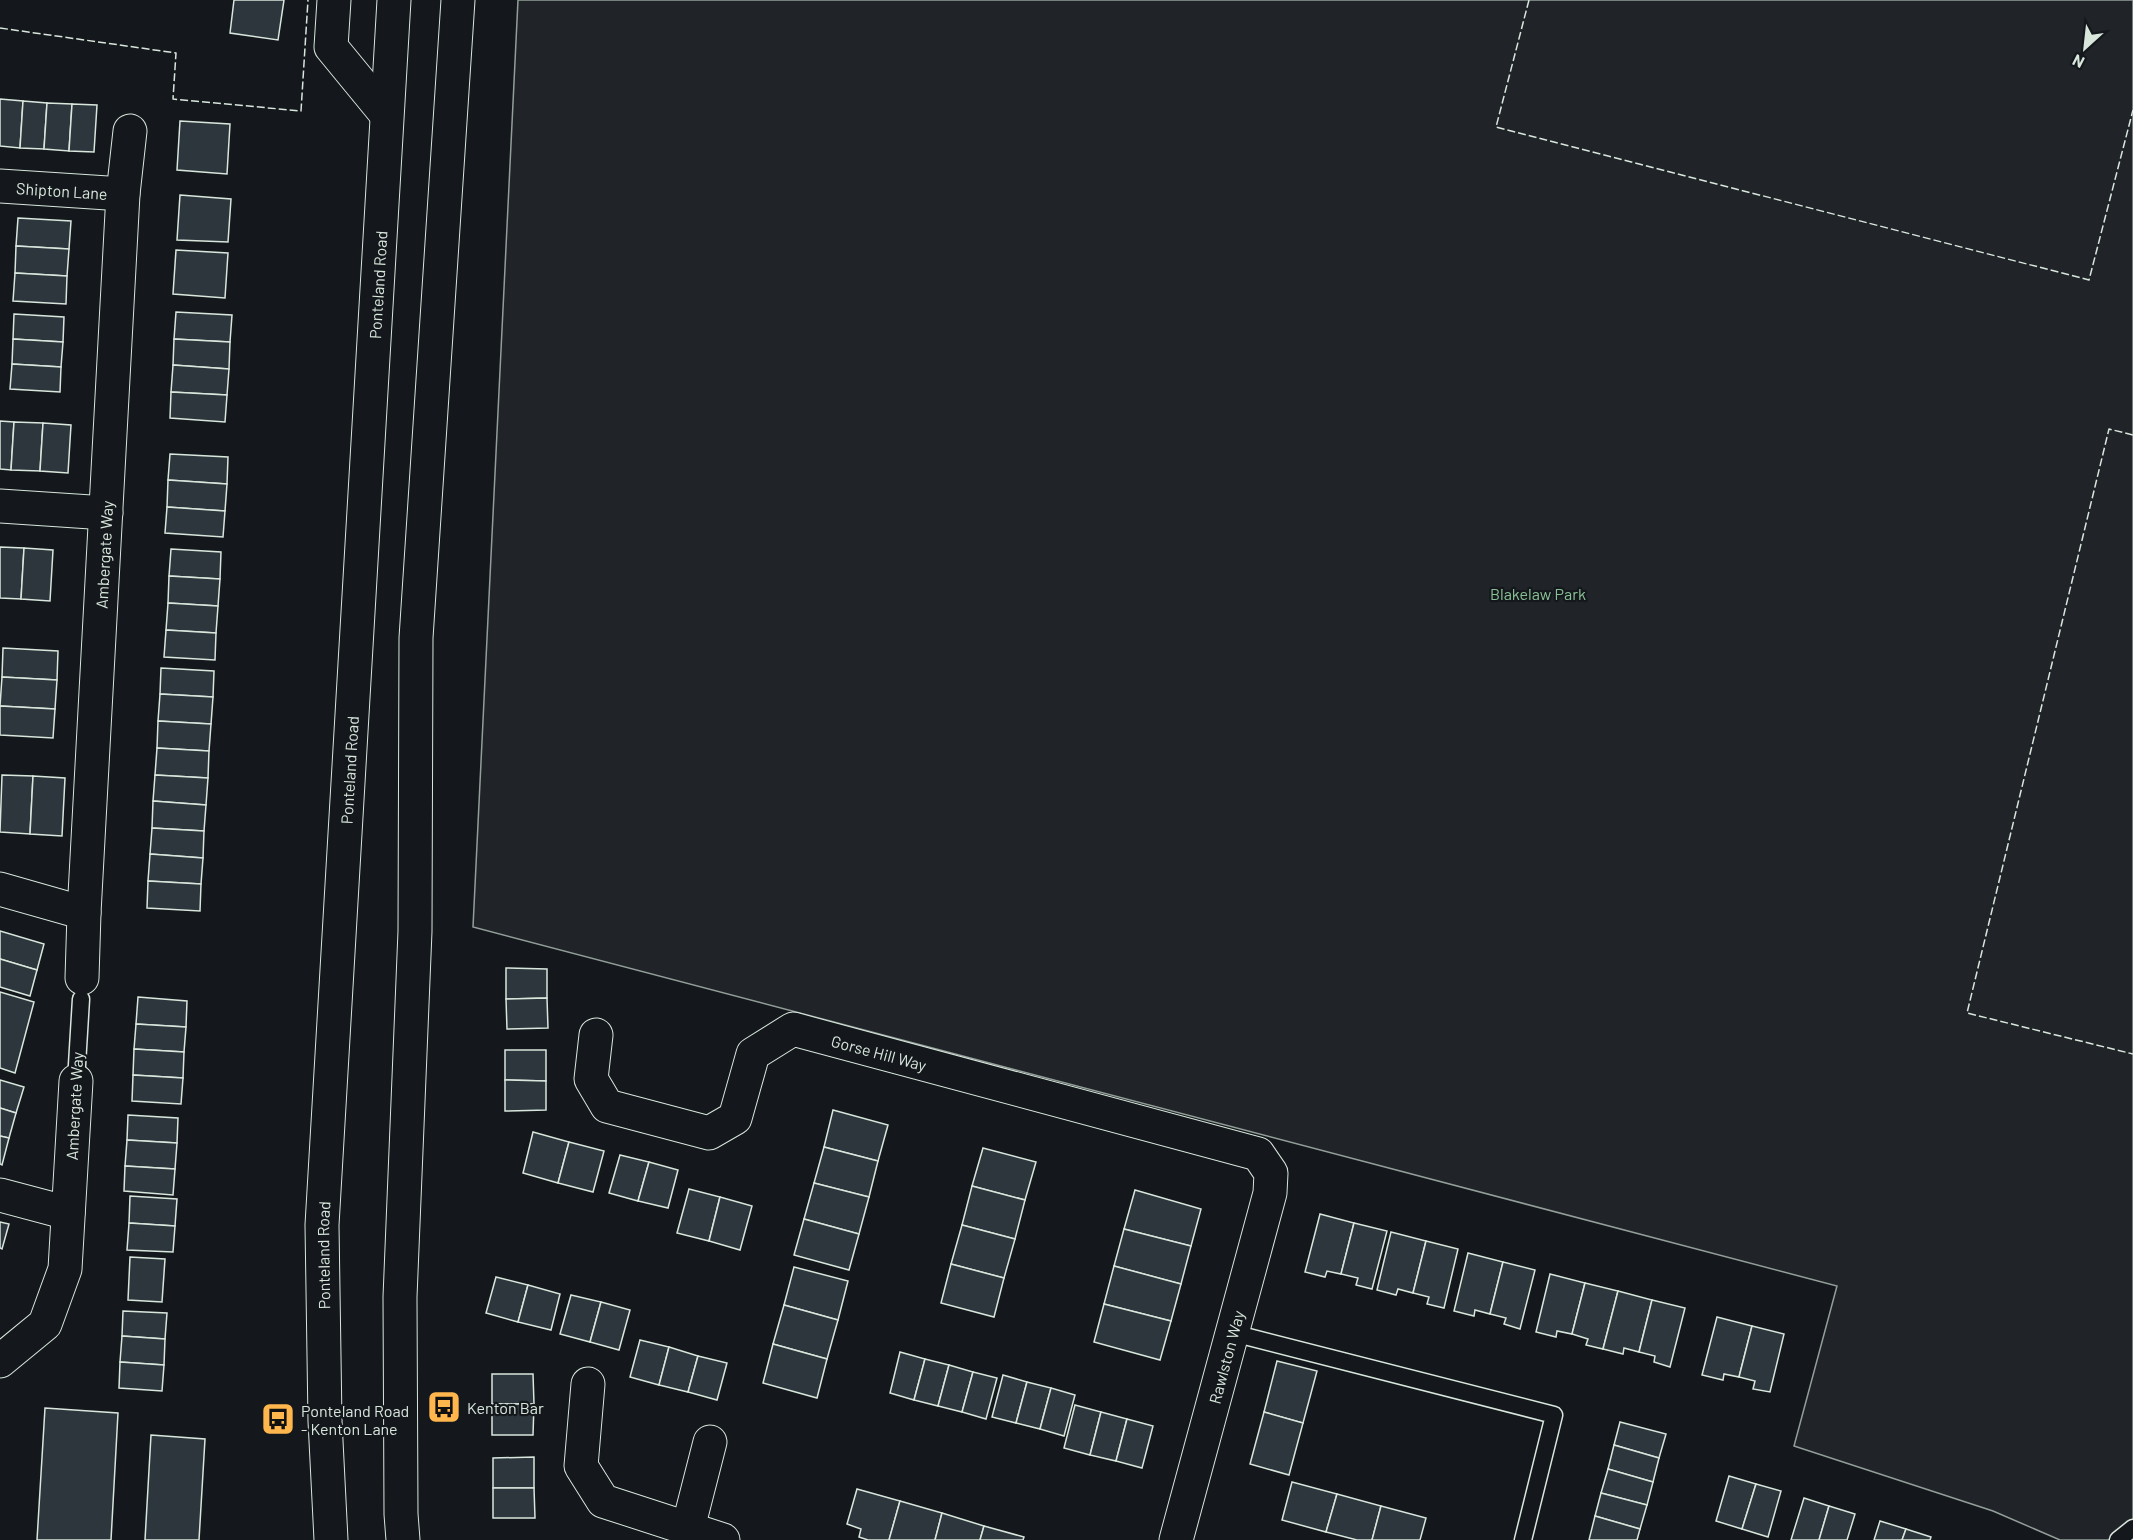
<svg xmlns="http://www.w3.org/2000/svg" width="2133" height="1540" font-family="Barlow,sans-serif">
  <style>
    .green { fill: #202428; stroke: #939e99; stroke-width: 1.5 }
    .building { fill: #2c363c; stroke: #d8e6dc; stroke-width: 1.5 }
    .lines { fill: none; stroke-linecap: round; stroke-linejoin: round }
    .service-casing { stroke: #d8e6dc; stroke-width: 19 }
    .minor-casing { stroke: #d8e6dc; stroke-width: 35 }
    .trunk-casing { stroke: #d8e6dc; stroke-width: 35 }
    .service { stroke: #14181c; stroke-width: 16 }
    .minor { stroke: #14181c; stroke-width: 33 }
    .trunk { stroke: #14181c; stroke-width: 33 }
    .fence { stroke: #d8e6dc; stroke-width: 1.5; stroke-dasharray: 8 3; stroke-linecap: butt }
    .labels { text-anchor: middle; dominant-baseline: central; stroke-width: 4.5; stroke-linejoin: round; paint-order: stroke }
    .street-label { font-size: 16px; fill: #d8e6dc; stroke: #14181c }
    .park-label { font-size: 16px; fill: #8ac095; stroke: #14181c }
    .poi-label { font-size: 16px; fill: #d8e6dc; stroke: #14181c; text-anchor: start }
  </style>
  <rect width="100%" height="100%" fill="#14181c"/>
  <!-- green -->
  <path class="green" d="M518,0H2133V1540H2060L1993,1511L1794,1446L1837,1286L473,927Z"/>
  <!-- building -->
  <g class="building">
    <path d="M234,0H284L278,40L230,33Z"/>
    <path d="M0,99L23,101L20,148L0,146Z"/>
    <path d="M23,101L47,103L44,149L20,148Z"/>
    <path d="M47,103L72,104L69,151L44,149Z"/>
    <path d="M72,104L97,105L94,152L69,151Z"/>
    <path d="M180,121L230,124L227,174L177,170Z"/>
    <path d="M180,195L231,199L228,242L177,240Z"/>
    <path d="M18,218L71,221L69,249L16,246Z"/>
    <path d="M16,246L69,249L67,276L15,273Z"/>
    <path d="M176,250L228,253L225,298L173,294Z"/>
    <path d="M15,273L67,276L66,304L13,301Z"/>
    <path d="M176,312L232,315L230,342L174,339Z"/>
    <path d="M14,314L64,317L63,342L13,339Z"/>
    <path d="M13,339L63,342L61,367L12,364Z"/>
    <path d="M174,339L230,342L229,369L173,365Z"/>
    <path d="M12,364L61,367L60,392L10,389Z"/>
    <path d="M173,365L229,369L227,395L171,392Z"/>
    <path d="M171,392L227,395L225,422L170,418Z"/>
    <path d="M0,421L14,422L11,470L0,469Z"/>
    <path d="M14,422L43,423L40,471L11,470Z"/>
    <path d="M43,423L71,425L68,473L40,471Z"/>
    <path d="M170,454L228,457L227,484L168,480Z"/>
    <path d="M168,480L227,484L225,511L167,507Z"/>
    <path d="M167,507L225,511L223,537L165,533Z"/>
    <path d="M0,547L24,548L21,599L0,598Z"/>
    <path d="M24,548L53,550L50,601L21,599Z"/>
    <path d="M171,549L221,552L220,579L169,576Z"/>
    <path d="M169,576L220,579L218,606L168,603Z"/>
    <path d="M168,603L218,606L216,633L166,630Z"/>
    <path d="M166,630L216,633L215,660L164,657Z"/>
    <path d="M3,648L58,651L57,680L2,677Z"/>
    <path d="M161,668L214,671L213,697L160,694Z"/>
    <path d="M2,677L57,680L55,709L0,706Z"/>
    <path d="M160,694L213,697L211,724L158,721Z"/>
    <path d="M0,706L55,709L53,738L0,735Z"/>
    <path d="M158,721L211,724L209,751L157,748Z"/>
    <path d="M157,748L209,751L208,778L155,775Z"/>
    <path d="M2,775L33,776L30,834L0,832Z"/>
    <path d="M155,775L208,778L206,805L153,801Z"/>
    <path d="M33,776L65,778L62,836L30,834Z"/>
    <path d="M153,801L206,805L204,831L152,828Z"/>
    <path d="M152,828L204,831L203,858L150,854Z"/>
    <path d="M150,854L203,858L201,884L148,881Z"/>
    <path d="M148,881L201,884L200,911L147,908Z"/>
    <path d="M0,931L44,944L37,970L0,959Z"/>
    <path d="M0,959L37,970L30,996L0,987Z"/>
    <path d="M506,968L547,969V998L506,999Z"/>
    <path d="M0,992L34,1002L15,1073L0,1068Z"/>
    <path d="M138,997L187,1001L186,1027L136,1024Z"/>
    <path d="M547,998L548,1028L507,1029L506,999Z"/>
    <path d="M136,1024L186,1027L184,1052L134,1049Z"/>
    <path d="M134,1049L184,1052L183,1078L133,1075Z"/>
    <path d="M505,1050H546V1081L505,1080Z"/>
    <path d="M133,1075L183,1078L181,1104L132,1101Z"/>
    <path d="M0,1080L24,1087L16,1113L0,1108Z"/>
    <path d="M505,1080L546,1081V1110L505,1111Z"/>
    <path d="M0,1108L16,1113L9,1138L0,1136Z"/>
    <path d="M833,1110L888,1125L878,1161L824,1147Z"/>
    <path d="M128,1115L178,1118L177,1143L127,1140Z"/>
    <path d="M533,1132L569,1142L558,1183L523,1173Z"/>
    <path d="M0,1136L9,1138L2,1165L0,1164Z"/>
    <path d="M127,1140L177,1143L175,1169L125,1166Z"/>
    <path d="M569,1142L604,1151L593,1192L558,1183Z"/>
    <path d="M824,1147L878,1161L869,1197L814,1183Z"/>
    <path d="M983,1148L1036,1162L1025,1200L972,1186Z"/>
    <path d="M620,1155L649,1162L638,1201L609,1193Z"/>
    <path d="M649,1162L678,1170L668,1208L638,1201Z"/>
    <path d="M125,1166L175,1169L173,1195L124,1191Z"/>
    <path d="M814,1183L869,1197L859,1234L804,1219Z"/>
    <path d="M972,1186L1025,1200L1015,1239L962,1225Z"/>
    <path d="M689,1189L720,1197L709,1241L677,1233Z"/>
    <path d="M1135,1190L1201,1209L1191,1246L1124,1229Z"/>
    <path d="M130,1196L177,1199L175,1226L129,1223Z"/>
    <path d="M720,1197L752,1206L740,1250L709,1241Z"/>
    <path d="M1320,1214L1354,1223L1341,1274L1327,1271L1325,1277L1305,1272Z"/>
    <path d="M804,1219L859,1234L849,1270L794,1255Z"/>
    <path d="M0,1222L9,1224L2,1249L0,1248Z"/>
    <path d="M129,1223L175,1226L173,1252L127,1250Z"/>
    <path d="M1354,1223L1387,1231L1372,1289L1356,1285L1358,1278L1341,1274Z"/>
    <path d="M962,1225L1015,1239L1004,1278L951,1264Z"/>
    <path d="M1124,1229L1191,1246L1181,1284L1114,1266Z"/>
    <path d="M1391,1232L1426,1241L1413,1293L1398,1289L1396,1295L1377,1290Z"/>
    <path d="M1426,1241L1458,1249L1444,1308L1427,1304L1429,1297L1413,1293Z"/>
    <path d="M1468,1253L1503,1262L1490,1314L1475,1310L1474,1316L1454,1311Z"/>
    <path d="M130,1257L165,1259L162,1302L128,1300Z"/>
    <path d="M1503,1262L1535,1270L1520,1329L1504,1324L1506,1318L1490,1314Z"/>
    <path d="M951,1264L1004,1278L994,1317L941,1303Z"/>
    <path d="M1114,1266L1181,1284L1171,1321L1104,1304Z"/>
    <path d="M794,1267L848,1281L838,1320L784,1305Z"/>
    <path d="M1550,1274L1585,1283L1572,1334L1557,1331L1556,1337L1536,1332Z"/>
    <path d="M496,1277L528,1285L518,1322L486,1313Z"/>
    <path d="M1585,1283L1618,1291L1603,1349L1586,1345L1588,1339L1572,1334Z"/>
    <path d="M528,1285L560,1294L551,1330L518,1322Z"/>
    <path d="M1618,1291L1652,1300L1639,1352L1624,1348L1623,1354L1603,1349Z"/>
    <path d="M571,1295L601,1302L590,1342L560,1334Z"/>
    <path d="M1652,1300L1685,1308L1670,1367L1654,1362L1655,1356L1639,1352Z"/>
    <path d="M601,1302L630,1310L619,1350L590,1342Z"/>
    <path d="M1104,1304L1171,1321L1160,1360L1094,1342Z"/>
    <path d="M784,1305L838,1320L827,1359L773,1344Z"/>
    <path d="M123,1311L167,1313L165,1339L122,1336Z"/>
    <path d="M1717,1317L1752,1326L1739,1377L1724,1374L1723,1380L1702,1375Z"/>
    <path d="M1752,1326L1784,1334L1770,1392L1753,1389L1755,1381L1739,1377Z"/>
    <path d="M122,1336L165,1339L164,1365L120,1362Z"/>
    <path d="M640,1340L669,1347L659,1385L630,1377Z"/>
    <path d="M773,1344L827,1359L817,1398L763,1383Z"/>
    <path d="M669,1347L698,1356L688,1392L659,1385Z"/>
    <path d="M900,1352L925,1359L914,1400L890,1393Z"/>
    <path d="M698,1356L727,1363L717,1400L688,1392Z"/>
    <path d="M925,1359L949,1365L938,1406L914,1400Z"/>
    <path d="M1277,1361L1317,1371L1303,1423L1264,1412Z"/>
    <path d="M120,1362L164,1365L162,1391L119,1388Z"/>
    <path d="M949,1365L973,1372L962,1412L938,1406Z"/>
    <path d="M973,1372L997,1378L986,1419L962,1412Z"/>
    <path d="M492,1374H533L534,1404H492Z"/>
    <path d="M1003,1375L1027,1382L1016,1423L992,1417Z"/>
    <path d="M1027,1382L1051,1388L1040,1429L1016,1423Z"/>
    <path d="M1051,1388L1075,1395L1064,1436L1040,1429Z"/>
    <path d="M492,1404H534L533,1435H492Z"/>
    <path d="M1075,1405L1101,1412L1090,1455L1064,1448Z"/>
    <path d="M45,1408L118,1413L111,1540H37Z"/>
    <path d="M1101,1412L1127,1419L1116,1461L1090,1455Z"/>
    <path d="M1264,1412L1303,1423L1289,1475L1250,1464Z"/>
    <path d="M1127,1419L1153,1426L1142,1468L1116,1461Z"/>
    <path d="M1620,1422L1666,1434L1659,1458L1614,1445Z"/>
    <path d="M151,1435L205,1439L199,1540H145Z"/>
    <path d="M1614,1445L1659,1458L1653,1482L1608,1469Z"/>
    <path d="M534,1457V1488H493V1458Z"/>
    <path d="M1608,1469L1653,1482L1647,1505L1601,1493Z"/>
    <path d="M1729,1476L1756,1484L1742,1529L1716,1521Z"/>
    <path d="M1292,1482L1337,1494L1326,1532L1282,1520Z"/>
    <path d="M1756,1484L1781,1491L1768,1537L1742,1529Z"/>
    <path d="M493,1488H534L535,1518H493Z"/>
    <path d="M857,1489L900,1501L889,1540H868L859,1537L861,1529L847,1524Z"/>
    <path d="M1601,1493L1647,1505L1640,1529L1595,1516Z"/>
    <path d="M1337,1494L1381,1506L1372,1540H1357L1326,1532Z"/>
    <path d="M1804,1498L1829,1506L1819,1540H1791Z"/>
    <path d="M900,1501L942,1513L935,1540H889Z"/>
    <path d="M1381,1506L1426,1518L1420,1540H1372Z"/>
    <path d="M1829,1506L1855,1514L1847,1540H1819Z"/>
    <path d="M942,1513L984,1526L980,1540H935Z"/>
    <path d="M1595,1516L1640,1529L1637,1540H1589Z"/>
    <path d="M1880,1521L1906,1529L1902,1540H1874Z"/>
    <path d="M984,1526L1024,1537L1023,1540H980Z"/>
    <path d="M1906,1529L1931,1537L1930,1540H1902Z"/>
  </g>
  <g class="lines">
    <!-- service casing -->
    <g class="service-casing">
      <g id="service">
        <path d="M76,1081L81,999"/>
        <path d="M1233,1333L1554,1415L1523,1540"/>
        <path d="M2118,1540L2133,1528"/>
      </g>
    </g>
    <!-- minor casing -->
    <g class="minor-casing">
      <g id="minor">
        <path d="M334,0L331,47L386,114"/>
        <path id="s1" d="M0,186L123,194"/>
        <path d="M0,506L106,513"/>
        <path d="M0,889L84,913"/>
        <path id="s2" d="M82,978L84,913L123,194L130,131"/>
        <path id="s3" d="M596,1035L591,1079L607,1106L709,1133L735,1118L753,1054L793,1029L1258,1154L1271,1173L1270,1193L1176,1540"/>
        <path d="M0,1195L68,1213"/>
        <path d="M0,1361L45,1324L65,1269L76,1081"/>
        <path d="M588,1384L581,1466L603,1501L723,1540"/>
        <path d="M688,1528L710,1442"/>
      </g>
    </g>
    <!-- trunk casing -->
    <g class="trunk-casing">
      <g id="trunk">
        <path id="s4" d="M331,1540L325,1421L322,1225L394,0"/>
        <path d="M403,1540L401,1514L400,1297L415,931L416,638L458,0"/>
      </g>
    </g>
    <!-- service -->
    <use href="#service" class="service"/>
    <!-- minor -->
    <use href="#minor" class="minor"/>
    <!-- trunk -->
    <use href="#trunk" class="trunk"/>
    <!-- fence -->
    <g class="fence">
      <path d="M1529,0L1496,127L2089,280L2133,110"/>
      <path d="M0,28L176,53L173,99L301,111L308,0"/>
      <path d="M2133,435L2109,429L1967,1013L2133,1054"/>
    </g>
  </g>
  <!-- icons -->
  <defs>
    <g id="bus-square" transform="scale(1.725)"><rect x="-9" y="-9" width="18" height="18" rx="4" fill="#ffb74d" stroke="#14181c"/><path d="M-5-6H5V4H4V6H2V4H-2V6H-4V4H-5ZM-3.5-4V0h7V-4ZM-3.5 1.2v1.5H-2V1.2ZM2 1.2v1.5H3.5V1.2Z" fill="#111"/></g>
  </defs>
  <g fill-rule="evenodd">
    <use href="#bus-square" x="444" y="1407"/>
    <use href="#bus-square" x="278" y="1419"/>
  </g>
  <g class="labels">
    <!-- street labels -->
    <g class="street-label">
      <text stroke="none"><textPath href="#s1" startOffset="62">Shipton Lane</textPath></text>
      <text stroke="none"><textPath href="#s4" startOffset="1257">Ponteland Road</textPath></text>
      <text stroke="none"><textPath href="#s2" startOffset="424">Ambergate Way</textPath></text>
      <text stroke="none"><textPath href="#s4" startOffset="771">Ponteland Road</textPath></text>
      <text stroke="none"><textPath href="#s3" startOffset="414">Gorse Hill Way</textPath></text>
      <text transform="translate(74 1106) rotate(-87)">Ambergate Way</text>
      <text stroke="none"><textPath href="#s4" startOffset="285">Ponteland Road</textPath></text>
      <text transform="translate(1226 1357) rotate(-75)">Rawlston Way</text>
    </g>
    <!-- park labels -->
    <g class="park-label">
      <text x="1538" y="593">Blakelaw Park</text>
    </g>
    <!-- poi labels -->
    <g class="poi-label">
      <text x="467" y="1407">Kenton Bar</text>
      <text x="301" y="1410">Ponteland Road<tspan x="301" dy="18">- Kenton Lane</tspan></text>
    </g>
  </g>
  <!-- north arrow -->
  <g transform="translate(2085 48) rotate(207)" stroke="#14181c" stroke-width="4.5" paint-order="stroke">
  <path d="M0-4.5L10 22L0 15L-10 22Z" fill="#d8e6dc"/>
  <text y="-9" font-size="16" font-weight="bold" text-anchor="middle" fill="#d8e6dc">N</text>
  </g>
</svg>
